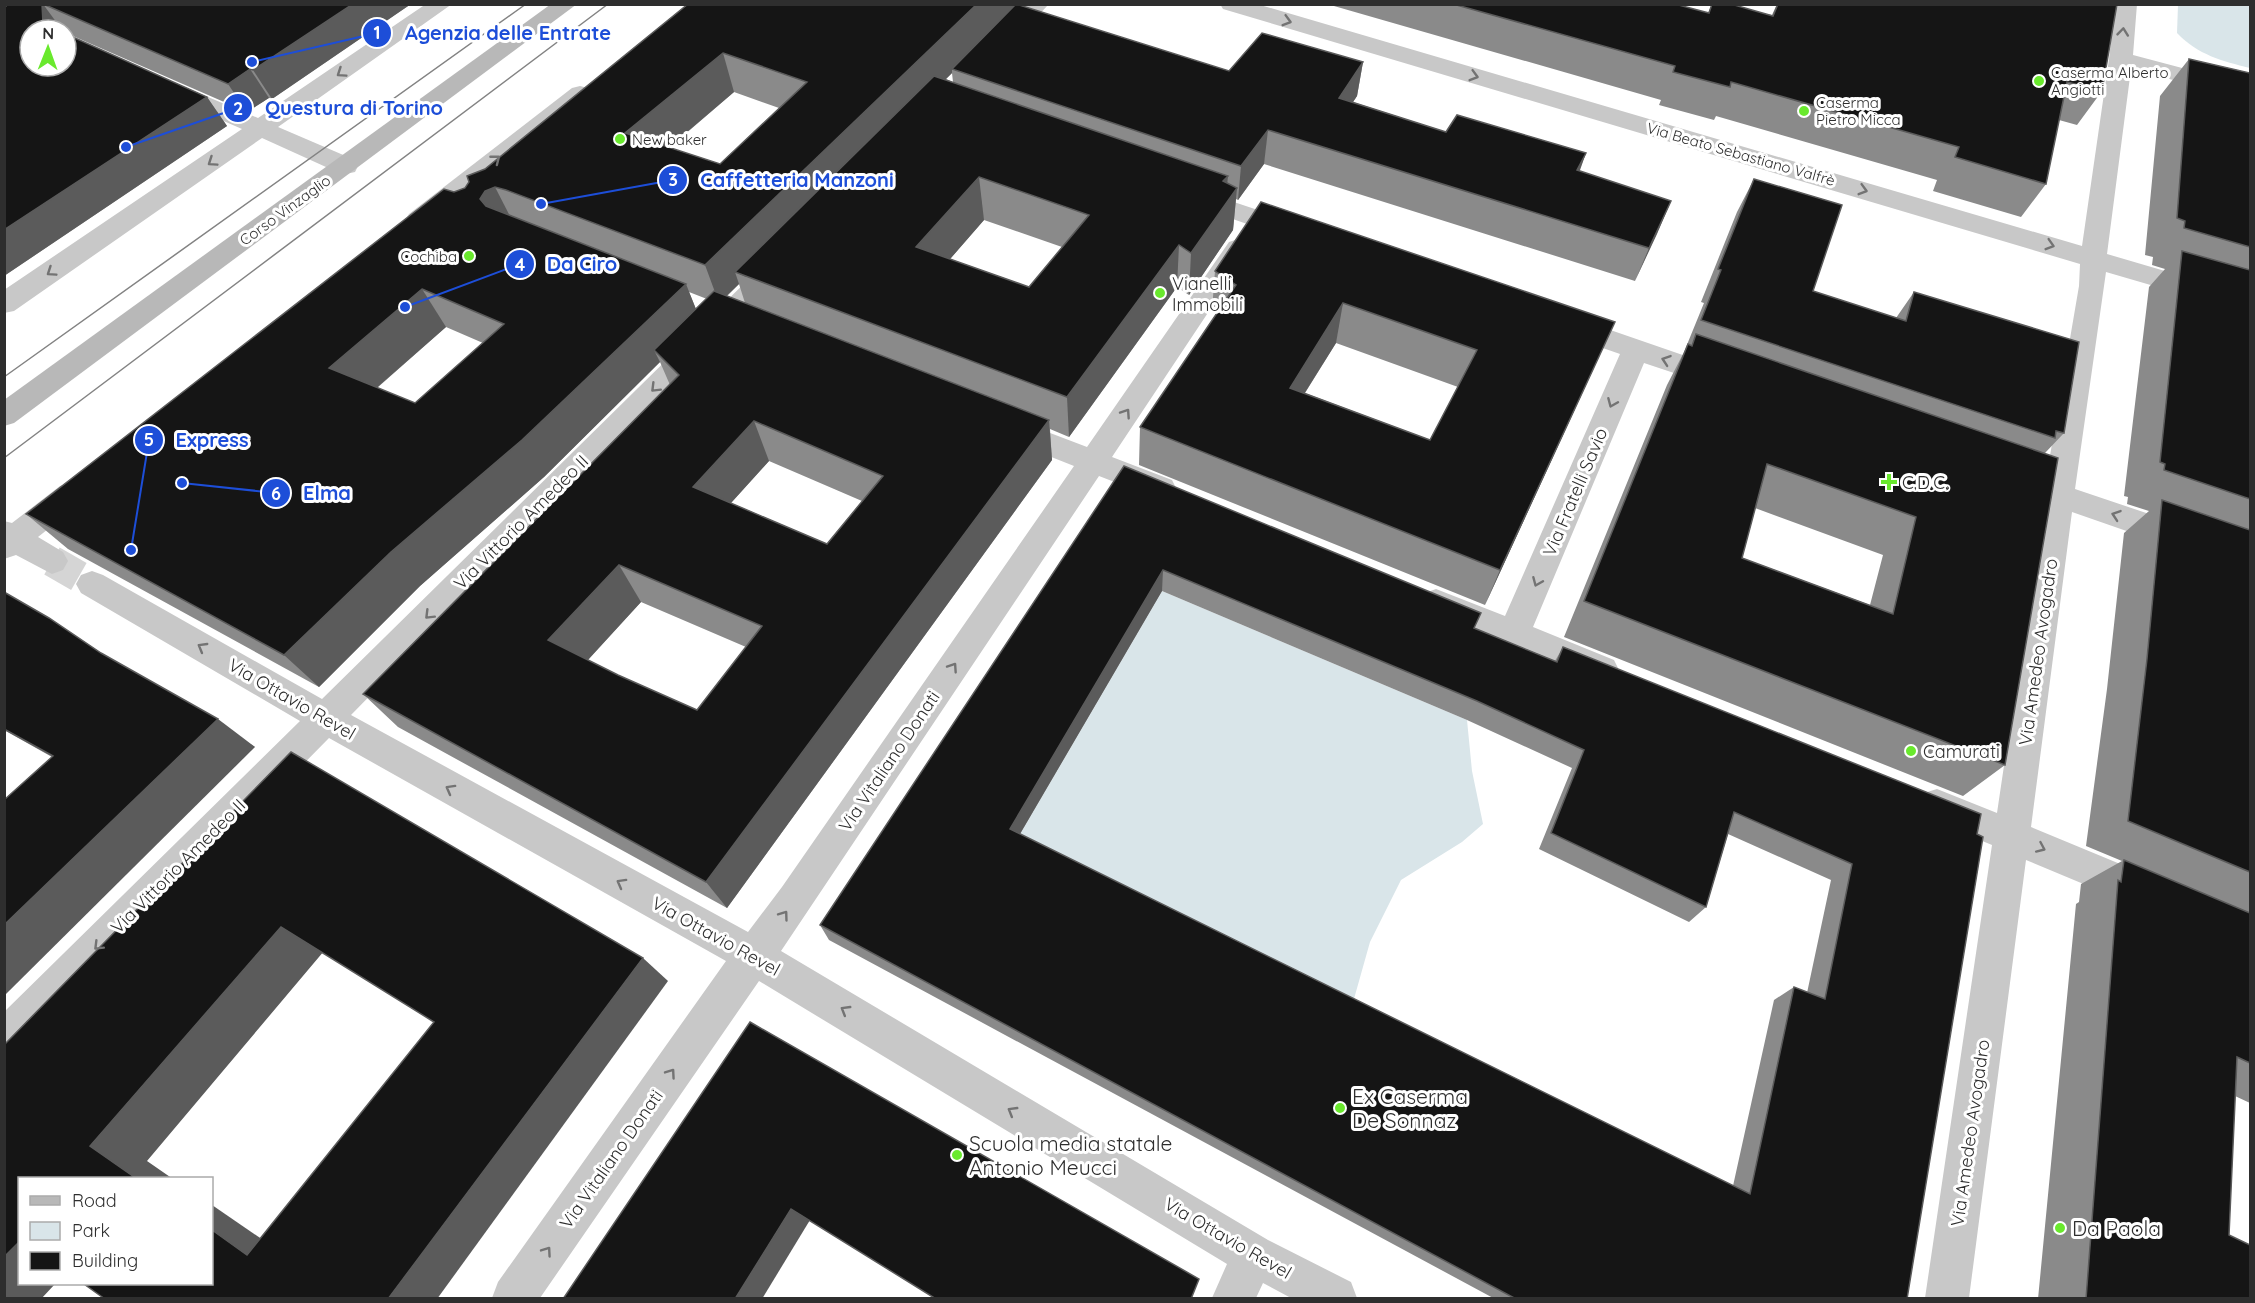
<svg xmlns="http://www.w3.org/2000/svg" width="2255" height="1303" font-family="Quicksand,sans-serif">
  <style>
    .green { fill: #d9e5e9 }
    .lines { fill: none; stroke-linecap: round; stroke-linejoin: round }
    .minor-tunnel { stroke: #d5d5d5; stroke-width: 31; stroke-dasharray: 31 16; stroke-linecap: butt }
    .minor { fill: #c8c8c8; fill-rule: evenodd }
    .secondary { fill: #b8b8b8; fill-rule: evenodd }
    .tram { stroke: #838383; stroke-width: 1.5 }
    .wall { fill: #8a8a8a; fill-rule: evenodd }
    .shaded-wall { fill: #5b5b5b }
    .building { fill: #151515; stroke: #5b5b5b; stroke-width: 1.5; fill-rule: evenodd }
    .oneway { stroke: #737373 }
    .poi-dot { fill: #69e92d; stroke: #fff; stroke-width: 2 }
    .labels { text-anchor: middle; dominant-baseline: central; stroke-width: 6; stroke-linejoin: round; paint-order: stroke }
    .far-poi-label { font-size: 15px; fill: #2e2e2e; stroke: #fff; text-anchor: start }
    .far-street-label { font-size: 15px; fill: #2e2e2e; stroke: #fff }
    .poi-label { font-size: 18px; fill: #2e2e2e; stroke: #fff; text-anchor: start }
    .street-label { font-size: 18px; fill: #2e2e2e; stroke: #fff }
    .near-poi-label { font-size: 21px; fill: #2e2e2e; stroke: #fff; text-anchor: start }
    .leader { fill: none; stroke: #1d4ed8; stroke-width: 2 }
    .callout-dot { fill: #1d4ed8; stroke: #fff; stroke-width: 2 }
    .mark-label { font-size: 18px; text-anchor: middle; font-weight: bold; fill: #fff }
    .callout-label { font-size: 20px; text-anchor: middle; font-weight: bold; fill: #1d4ed8; stroke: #fff; stroke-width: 6; stroke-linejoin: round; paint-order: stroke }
  </style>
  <rect width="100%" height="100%" fill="#fff"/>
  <!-- green -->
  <g class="green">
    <path d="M2178,5H2250V68C2222,61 2198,55 2177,33Z"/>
    <path d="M1162,591L1467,720L1472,771L1483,824L1462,842L1401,880L1370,942L1350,1013L1013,846Z"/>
  </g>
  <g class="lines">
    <!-- minor-tunnel -->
    <path class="minor-tunnel" d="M52,561L92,584"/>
    <!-- minor -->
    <g class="minor">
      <path d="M426,4H452L278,127L355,160L358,166L355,172L346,174L337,172L262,138L14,311L4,313V290L242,129L166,96L162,91L166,86L174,84L182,86L258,118Z"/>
      <path d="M1025,4H1049L1009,46L1001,48L993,46L990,41L993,36Z"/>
      <path d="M1220,4H1257L2082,246L2109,59L2115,4H2137L2133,55L2250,86V100L2131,69L2107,254L2250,296V314L2106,272L2075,489L2250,548V574L2072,512L2031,827L2154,878L2160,890L2154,902L2141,908L2026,860L1969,1298H1925L1992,845L1924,817L1919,805L1924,793L1937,789L1997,813L2043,502L1998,486L1994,478L1998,470L2009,466L2046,479L2079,286L2080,264L1223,9Z"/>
      <path d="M580,86L588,88L592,93L588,98L427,226L418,229L409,226L405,220L409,214L572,88Z"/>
      <path d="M1192,188L1303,225L1307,231L1303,237L1294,240L1183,202L1179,196L1183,190Z"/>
      <path d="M1238,239L1247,242L1251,248L1112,457L1172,480L1176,488L1172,496L1161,500L1099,476L781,951L1268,1240L1351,1282L1357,1298H1291L1263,1283L1256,1298H1212L1227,1264L759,981L540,1298H492L498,1282L726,961L329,738L18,1054L4,1060V1012L300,721L81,593L76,584L81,575L92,571L103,575L322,699L767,261L776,258L785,261L789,267L785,273L351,715L748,932L782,887L1074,466L998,436L993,428L998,420L1008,417L1087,447L1229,242Z"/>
      <path d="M1564,314L1729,371L1733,378L1729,385L1719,388L1644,363L1533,627L1614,660L1619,670L1614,680L1602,684L1425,611L1420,602L1425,593L1436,589L1505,616L1620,354L1554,331L1550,324L1554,317Z"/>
      <path d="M71,482L82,486L86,494L82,502L38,537L63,552L68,561L63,570L52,574L16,555L4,559V521L12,523L60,486Z"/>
    </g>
    <!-- secondary -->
    <path class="secondary" d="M551,4H577L14,423L4,426V400Z"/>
    <!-- tram -->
    <g class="tram">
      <path d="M4,377L526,4"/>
      <path d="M4,458L608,4"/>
    </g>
  </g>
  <!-- wall -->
  <g class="wall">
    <path d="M9,4H411L272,99L269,98L247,112L66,33V30H30L207,97L227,126L4,276V6H6Z"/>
    <path d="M688,4L1229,71L1363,62L1357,96L1353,102L1446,132L1586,153L1579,171L1671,201L1635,281L1264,164L1238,200L1236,199L1233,230L1189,295L1177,287L1069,437L1050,429L1052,460L727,908L398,727L363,694L670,385L660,362L544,477L420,586L319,687L68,549L26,514L454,192L465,188L485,169ZM952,73L953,82L946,79ZM734,92L779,108L720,164L669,148ZM984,220L1062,247L1029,287L950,259ZM739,284L745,303L727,296ZM689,292L707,299L696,309ZM446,327L483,343L415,403L377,388ZM769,461L862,501L827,544L731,503ZM641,602L746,647L697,710L618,675L588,660Z"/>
    <path d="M1327,4H1675L1708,13L1712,4L1772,15L1777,4H2117L2102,91L2077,125L2059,120L2046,184L2021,217L1933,191L1937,180L1716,116L1714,120L1659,105L1661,100Z"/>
    <path d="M2189,59L2250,73V1103L2235,1096L2229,1235L2250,1299H2038L2076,904L2079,902L2081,884L2122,861L2086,846L2107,689L2124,533L2149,511L2127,504L2128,497L2124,496L2149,287L2165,269L2152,265L2153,257L2145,255L2160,96Z"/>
    <path d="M1754,179L1813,291L1896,318L1914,292L2064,433L2045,453L2005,765L1963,796L1564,637L1667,385L1684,352L1704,303L1701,302L1737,212ZM1755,508L1883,555L1870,605L1742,558Z"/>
    <path d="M1215,271L1597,361L1485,605L1139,465L1140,427L1216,314L1212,310ZM1336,343L1458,387L1430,440L1305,393Z"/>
    <path d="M1124,466L1474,628L1555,661L1563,647L1977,834L1907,1299H1495L829,940L820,925ZM1162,591L1467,720L1572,768L1539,849L1689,922L1706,907L1728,834L1831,880L1807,993L1794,987L1774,1000L1733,1186L1020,834Z"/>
    <path d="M4,592L101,653L255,747L52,757L4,730Z"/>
  </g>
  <!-- shaded-wall -->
  <g class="shaded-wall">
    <path d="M43,4L62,30H48L43,23Z"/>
    <path d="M353,4H411L272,99L253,70Z"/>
    <path d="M977,4H1016L952,69V73L746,277L735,272L739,284L719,303L705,265Z"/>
    <path d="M723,53L734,92L640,172L625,133Z"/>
    <path d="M1363,62L1357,96L1333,132L1339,98Z"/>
    <path d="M250,69L269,98L247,112L228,84Z"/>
    <path d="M207,97L227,126L4,276V230Z"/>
    <path d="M1268,130L1264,164L1238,200L1241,166Z"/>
    <path d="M1586,153L1574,187L1577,170Z"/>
    <path d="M1228,176L1225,205L1237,188L1233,230L1189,295L1191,253L1223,181Z"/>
    <path d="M979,177L984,220L924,289L916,247Z"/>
    <path d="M495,187L515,226L505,230L480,199L485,191Z"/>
    <path d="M1671,201L1657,234L1635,281L1649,248Z"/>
    <path d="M1179,245L1177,287L1069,437L1067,397Z"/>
    <path d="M686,284L701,322L654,350L660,362L544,477L420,586L319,687L284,655L391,552Z"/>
    <path d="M422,289L446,327L357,405L329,368Z"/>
    <path d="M1343,303L1336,343L1284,426L1290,388Z"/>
    <path d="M1615,322L1597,361L1485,605L1500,570Z"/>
    <path d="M1049,420L1052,460L727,908L706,882Z"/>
    <path d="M754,421L769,461L711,525L693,487Z"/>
    <path d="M619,565L641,602L574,675L548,640Z"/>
    <path d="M1163,570L1162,591L1013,846L1010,829Z"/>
    <path d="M218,719L255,747L4,996V925Z"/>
    <path d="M281,927L324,951L147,1161L173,1179H137L90,1146Z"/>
    <path d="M643,958L668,981L437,1299H388Z"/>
    <path d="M212,1205L298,1264L247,1255L212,1230Z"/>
    <path d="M791,1209L810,1220L762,1299H735Z"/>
    <path d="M20,1241V1284H55L41,1299H4V1257Z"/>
  </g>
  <!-- building -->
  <g class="building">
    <path d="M9,4H42L43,23L57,30H30V66H66V34L207,97L4,230V6H6Z"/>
    <path d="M43,4H353L253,70L250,69L228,84Z"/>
    <path d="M688,4H977L705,265L506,190L495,187L485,191L480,199L486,206L686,284L522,440L391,552L284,655L26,514L444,189L454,192L465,188L469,182L467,176L485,169ZM723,53L807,82L720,164L625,133ZM422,289L504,324L415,403L329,368Z"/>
    <path d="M1016,4L1229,71L1262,33L1363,62L1339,98L1446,132L1457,115L1586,153L1577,170L1671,201L1649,248L1268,130L1241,166L952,69Z"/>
    <path d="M1453,4H1675L1709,13L1712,4H1731L1773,16L1778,4H2117L2102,91L2067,82L2046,184L1955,157L1959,147L1731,82L1730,87L1673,72L1675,66Z"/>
    <path d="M2189,59L2250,73V247L2184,228L2185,221L2177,218Z"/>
    <path d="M934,76L1228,176L1223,181L1237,188L1191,253L1179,245L1067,397L735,272ZM979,177L1089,215L1029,287L916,247Z"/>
    <path d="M1754,179L1842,205L1813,291L1906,321L1914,292L2079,342L2064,433L2056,431L2055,438L1701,320L1721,270L1718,269Z"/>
    <path d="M1261,202L1615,322L1500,570L1140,427L1236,285L1215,271ZM1343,303L1477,350L1430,440L1290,388Z"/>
    <path d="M2182,251L2250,270V499L2164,470L2165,464L2160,462Z"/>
    <path d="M714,291L1049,420L706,882L363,694L679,375L654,350ZM754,421L883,476L827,544L693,487ZM619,565L762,626L697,710L618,675L548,640Z"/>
    <path d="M1696,334L2058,458L2005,765L1584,601L1688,344L1692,346ZM1767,464L1916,517L1893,614L1742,558Z"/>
    <path d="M1124,466L1481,613L1474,628L1557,662L1563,647L1981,814L1977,834L1983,837L1907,1299H1516L820,925ZM1163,570L1477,701L1584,750L1551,833L1706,907L1734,812L1852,864L1825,999L1794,987L1750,1194L1010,829Z"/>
    <path d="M2162,500L2250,530V872L2128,821L2147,659Z"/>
    <path d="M4,592L49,618L101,653L218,719L4,925V800L53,756L4,729Z"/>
    <path d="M291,752L643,958L388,1299H105L84,1284H212V1230L247,1255L434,1022L281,927L90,1146L137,1179H20V1241L4,1257V1045Z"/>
    <path d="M2124,860L2250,913V1063L2237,1057L2229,1235L2250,1245V1299H2086L2118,880L2121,882Z"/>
    <path d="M750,1022L1199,1279L1191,1299H936L791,1209L735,1299H563Z"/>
  </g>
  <!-- one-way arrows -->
  <defs><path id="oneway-chevron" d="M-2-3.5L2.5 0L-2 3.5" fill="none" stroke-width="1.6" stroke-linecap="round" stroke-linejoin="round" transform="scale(1.5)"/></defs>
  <g class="oneway">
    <use href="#oneway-chevron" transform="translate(1287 21) rotate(16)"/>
    <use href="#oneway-chevron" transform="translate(2123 32) rotate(-84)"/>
    <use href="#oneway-chevron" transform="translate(341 73) rotate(146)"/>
    <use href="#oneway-chevron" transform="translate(1474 76) rotate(16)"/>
    <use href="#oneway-chevron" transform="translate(496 159) rotate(-38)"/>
    <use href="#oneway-chevron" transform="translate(212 162) rotate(146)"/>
    <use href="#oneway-chevron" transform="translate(1863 190) rotate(16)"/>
    <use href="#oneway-chevron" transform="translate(2050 245) rotate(17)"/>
    <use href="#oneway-chevron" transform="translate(51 272) rotate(146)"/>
    <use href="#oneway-chevron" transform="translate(1666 360) rotate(-161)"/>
    <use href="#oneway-chevron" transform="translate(655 388) rotate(135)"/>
    <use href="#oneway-chevron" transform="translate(1612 403) rotate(113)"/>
    <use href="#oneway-chevron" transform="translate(1126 413) rotate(-56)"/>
    <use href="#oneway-chevron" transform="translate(2116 515) rotate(-161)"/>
    <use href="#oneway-chevron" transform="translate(1537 582) rotate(113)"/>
    <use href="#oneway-chevron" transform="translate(429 615) rotate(135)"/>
    <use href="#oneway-chevron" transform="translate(202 647) rotate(-150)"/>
    <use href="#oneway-chevron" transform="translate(953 667) rotate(-56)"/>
    <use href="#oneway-chevron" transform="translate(450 789) rotate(-151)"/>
    <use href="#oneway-chevron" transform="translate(2041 848) rotate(24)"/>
    <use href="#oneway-chevron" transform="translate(621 883) rotate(-151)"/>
    <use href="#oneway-chevron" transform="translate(784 915) rotate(-54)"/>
    <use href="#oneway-chevron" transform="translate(98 946) rotate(135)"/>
    <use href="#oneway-chevron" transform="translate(845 1010) rotate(-149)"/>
    <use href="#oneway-chevron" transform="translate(671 1073) rotate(-55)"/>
    <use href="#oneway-chevron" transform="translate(1012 1111) rotate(-149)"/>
    <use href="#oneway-chevron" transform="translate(547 1251) rotate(-55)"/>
  </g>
  <!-- markers -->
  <g class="poi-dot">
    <circle cx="2039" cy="81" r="6"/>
    <circle cx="1804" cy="111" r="6"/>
    <circle cx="620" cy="139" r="6"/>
    <circle cx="469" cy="256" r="6"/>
    <circle cx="1160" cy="293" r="6"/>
    <path d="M1886 473h6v6h6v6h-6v6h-6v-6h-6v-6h6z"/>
    <circle cx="1911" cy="751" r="6"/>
    <circle cx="1340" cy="1108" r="6"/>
    <circle cx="957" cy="1155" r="6"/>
    <circle cx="2060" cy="1228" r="6"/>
  </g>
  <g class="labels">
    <!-- far-poi labels -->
    <g class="far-poi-label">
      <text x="2051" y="72">Caserma Alberto<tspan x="2051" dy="17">Angiotti</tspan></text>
      <text x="1816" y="102">Caserma<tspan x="1816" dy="17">Pietro Micca</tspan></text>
      <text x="632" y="139">New baker</text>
      <text x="457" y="256" text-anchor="end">Cochiba</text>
    </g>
    <!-- far-street labels -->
    <g class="far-street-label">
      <text transform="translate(1741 154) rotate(16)">Via Beato Sebastiano Valfrè</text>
      <text transform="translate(285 210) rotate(-36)">Corso Vinzaglio</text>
    </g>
    <!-- poi labels -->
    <g class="poi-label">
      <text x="1172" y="283">Vianelli<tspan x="1172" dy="21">Immobili</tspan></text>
      <text x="1902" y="482">C.D.C.</text>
      <text x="1923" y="751">Camurati</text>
    </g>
    <!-- street labels -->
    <g class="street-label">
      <text transform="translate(1575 492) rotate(-67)">Via Fratelli Savio</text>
      <text transform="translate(521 522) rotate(-45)">Via Vittorio Amedeo II</text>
      <text transform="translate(2038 652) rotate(-82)">Via Amedeo Avogadro</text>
      <text transform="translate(292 699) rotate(30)">Via Ottavio Revel</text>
      <text transform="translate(889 761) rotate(-56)">Via Vitaliano Donati</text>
      <text transform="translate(178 866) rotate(-45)">Via Vittorio Amedeo II</text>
      <text transform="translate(716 936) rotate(29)">Via Ottavio Revel</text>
      <text transform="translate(1970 1133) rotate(-82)">Via Amedeo Avogadro</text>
      <text transform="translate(611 1159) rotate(-55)">Via Vitaliano Donati</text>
      <text transform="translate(1228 1238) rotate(30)">Via Ottavio Revel</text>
    </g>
    <!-- near-poi labels -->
    <g class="near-poi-label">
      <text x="1352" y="1096">Ex Caserma<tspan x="1352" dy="24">De Sonnaz</tspan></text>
      <text x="969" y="1143">Scuola media statale<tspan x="969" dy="24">Antonio Meucci</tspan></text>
      <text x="2072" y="1228">Da Paola</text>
    </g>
  </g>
  <!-- callouts -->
  <path class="leader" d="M252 62L377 33M126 147L238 108M541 204L673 180M405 307L520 264M131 550L149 440M182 483L276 493"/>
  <g class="callout-dot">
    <circle cx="252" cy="62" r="6"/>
    <circle cx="126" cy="147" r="6"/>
    <circle cx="541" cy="204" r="6"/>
    <circle cx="405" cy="307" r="6"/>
    <circle cx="131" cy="550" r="6"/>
    <circle cx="182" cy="483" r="6"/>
    <circle cx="377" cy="33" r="15"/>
    <circle cx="238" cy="108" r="15"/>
    <circle cx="673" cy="180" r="15"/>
    <circle cx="520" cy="264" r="15"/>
    <circle cx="149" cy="440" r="15"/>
    <circle cx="276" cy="493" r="15"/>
  </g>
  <g class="mark-label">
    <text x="377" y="39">1</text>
    <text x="238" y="115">2</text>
    <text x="673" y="186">3</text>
    <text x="520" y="271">4</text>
    <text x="149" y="446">5</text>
    <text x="276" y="500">6</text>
  </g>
  <g class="callout-label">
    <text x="508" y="40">Agenzia delle Entrate</text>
    <text x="354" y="115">Questura di Torino</text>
    <text x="797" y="187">Caffetteria Manzoni</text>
    <text x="582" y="271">Da Ciro</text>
    <text x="212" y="447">Express</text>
    <text x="327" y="500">Elma</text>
  </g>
  <!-- border -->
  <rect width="2255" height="1303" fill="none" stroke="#2e2e2e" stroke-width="12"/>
  <!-- legend -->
  <rect x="18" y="1177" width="195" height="108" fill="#ffffff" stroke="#ababab" stroke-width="1.5"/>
  <rect x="30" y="1196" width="30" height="9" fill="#b8b8b8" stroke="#ababab" stroke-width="1.5"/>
  <text x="72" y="1207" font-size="18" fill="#2e2e2e">Road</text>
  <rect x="30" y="1222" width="30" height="18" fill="#d9e5e9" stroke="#ababab" stroke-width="1.5"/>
  <text x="72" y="1237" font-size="18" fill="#2e2e2e">Park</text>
  <rect x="30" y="1252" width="30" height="18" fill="#151515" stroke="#ababab" stroke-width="1.5"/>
  <text x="72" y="1267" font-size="18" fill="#2e2e2e">Building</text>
  <!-- north arrow -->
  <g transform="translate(48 48) rotate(1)"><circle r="28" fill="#ffffff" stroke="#ababab" stroke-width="1.5"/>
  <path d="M0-4.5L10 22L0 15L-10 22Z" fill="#69e92d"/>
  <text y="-9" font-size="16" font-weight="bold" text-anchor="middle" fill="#2e2e2e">N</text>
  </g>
</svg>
